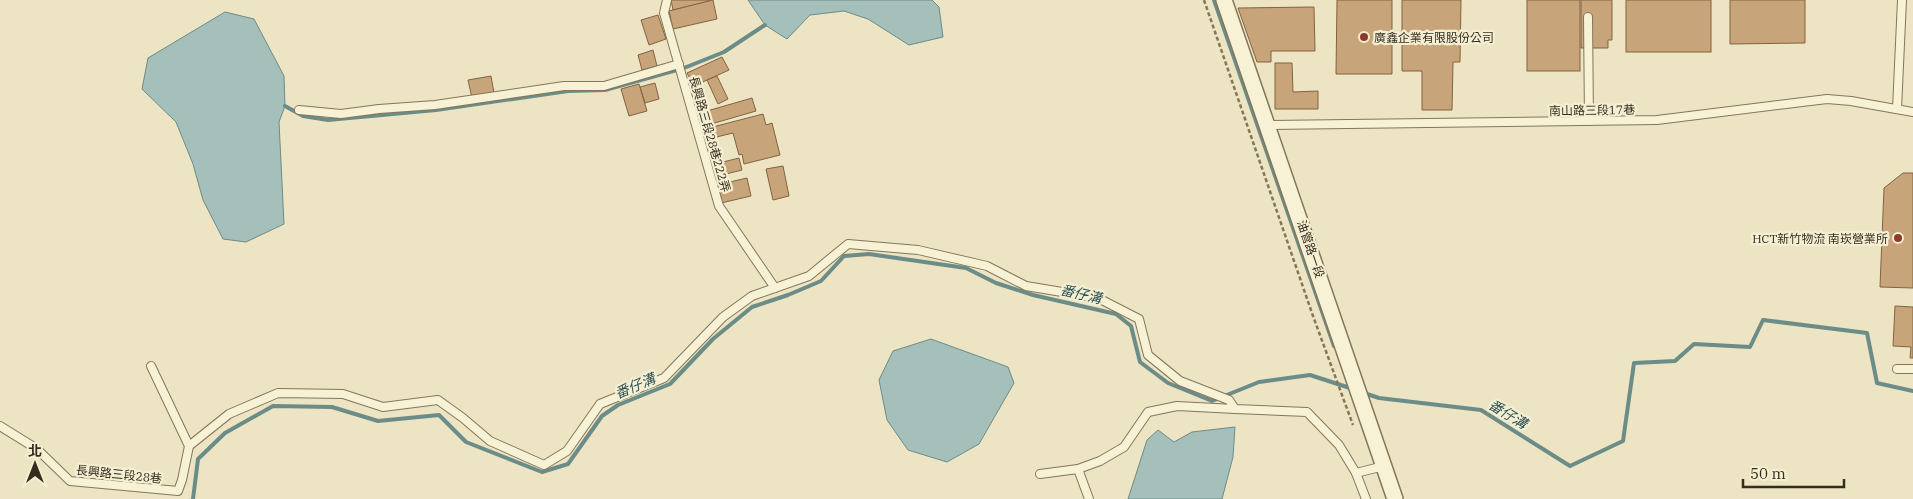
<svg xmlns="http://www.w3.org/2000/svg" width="1913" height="499" font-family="'IBM Plex Serif','Noto Sans TC',serif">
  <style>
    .water { fill: #a5bfba; stroke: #6c8c88 }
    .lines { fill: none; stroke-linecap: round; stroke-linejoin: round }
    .stream { stroke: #6c8c88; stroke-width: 4 }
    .building { fill: #c8a47a; stroke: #836341 }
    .service-casing { stroke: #85765a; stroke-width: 10 }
    .minor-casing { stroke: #85765a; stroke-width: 18 }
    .path { stroke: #85765a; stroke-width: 2.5; stroke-dasharray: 4 2.5; stroke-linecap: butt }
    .service { stroke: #f7f1d5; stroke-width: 8 }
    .minor { stroke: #f7f1d5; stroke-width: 15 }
    .poi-dot { fill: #91382d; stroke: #f4eed2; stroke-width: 2 }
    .labels { text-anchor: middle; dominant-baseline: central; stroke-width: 4.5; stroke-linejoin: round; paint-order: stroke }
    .poi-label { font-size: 12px; fill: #362c1e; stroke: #f4eed2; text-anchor: start }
    .street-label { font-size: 12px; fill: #362c1e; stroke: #f4eed2 }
    .water-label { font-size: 14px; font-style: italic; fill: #2e5355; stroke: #f4eed2 }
  </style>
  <rect width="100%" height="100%" fill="#ece4c3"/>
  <!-- water -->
  <g class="water">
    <path d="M748,0H932L939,7L943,37L909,45L868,19L844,11L810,15L787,39L765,25Z"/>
    <path d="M225,12L254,19L284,76L285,106L279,122L284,224L246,242L223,239L203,200L193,164L176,122L142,89L148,58Z"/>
    <path d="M931,339L1008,367L1014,383L979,444L947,462L908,450L887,420L879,380L893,351Z"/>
    <path d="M1235,427L1233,457L1222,499H1128L1147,440L1158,430L1174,442L1192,432Z"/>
  </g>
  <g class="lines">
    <!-- stream -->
    <g class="stream">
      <path d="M1214,0L1334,346"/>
      <path d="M285,106L303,116L328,120L436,110L568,91L605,90L684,68L724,52L765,25"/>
      <path d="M1364,393L1379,398L1481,410L1570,466L1623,441L1634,363L1675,361L1694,344L1750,347L1763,320L1867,333L1877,383L1913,391"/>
      <path d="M193,499L198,459L225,433L273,406L332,407L378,421L439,415L466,442L542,472L568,464L602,416L618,405L670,384L713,339L752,307L788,295L821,281L844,256L869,254L966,268L996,283L1033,295L1116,314L1131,326L1140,362L1168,383L1212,401L1259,382L1310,375L1353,389"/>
    </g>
  </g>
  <!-- building -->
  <g class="building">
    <path d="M671,0H710V1L673,10Z"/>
    <path d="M713,0L717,19L673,29L669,11Z"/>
    <path d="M1337,0H1392V74H1336Z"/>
    <path d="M1402,0H1461L1460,62H1453L1452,110H1422V71H1402Z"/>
    <rect x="1527" y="0" width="53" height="71"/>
    <path d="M1581,0H1612V40H1608V48H1581Z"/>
    <rect x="1626" y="0" width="85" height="52"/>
    <path d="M1730,0H1805V43L1730,44Z"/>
    <path d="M1314,7L1315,51H1271V62H1257L1238,8Z"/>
    <path d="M658,15L666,39L649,45L641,20Z"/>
    <path d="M653,50L657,66L642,70L638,55Z"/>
    <path d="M722,57L729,70L694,86L687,73Z"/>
    <path d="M1275,63H1292L1293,92L1318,91V109H1275Z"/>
    <path d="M491,76L494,93L472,98L468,80Z"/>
    <path d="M717,76L728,99L718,104L707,80Z"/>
    <path d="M655,83L659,99L645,103L640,87Z"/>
    <path d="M639,84L647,111L629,116L621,89Z"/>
    <path d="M752,98L756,111L701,127L693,102L703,99L707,111Z"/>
    <path d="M763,114L766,125L772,123L780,155L744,164L742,154L739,155L733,133L704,140L701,130Z"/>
    <path d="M739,158L742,170L714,177L711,165Z"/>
    <path d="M783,166L789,196L773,200L766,169Z"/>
    <path d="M1903,173H1913V288L1880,287L1884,188Z"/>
    <path d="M747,178L751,196L721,203L717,185Z"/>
    <path d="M1895,306L1913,307V358H1910L1911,347L1893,346Z"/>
  </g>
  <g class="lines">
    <!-- service casing -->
    <g class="service-casing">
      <g id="service">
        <path d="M667,0L664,13L719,206L775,288"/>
        <path d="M1588,17L1589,121"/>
        <path d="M1897,109L1902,0"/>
        <path d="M299,110L341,114L379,109L435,105L564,86H604L679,64"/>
        <path d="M1268,125L1657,120L1827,99L1851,101L1913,112"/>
        <path d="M1897,369H1913"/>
        <path d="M0,426L37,449L70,481L178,491L182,480L189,446L151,366"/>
        <path d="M189,446L229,414L278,393L343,394L383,407L438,400L463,418L490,441L544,465L567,451L600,404L664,378L723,317L752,296L809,276L848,244L918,250L987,266L1026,286L1098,298L1139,319L1148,355L1180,381L1229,400L1235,409L1307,412L1339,445L1356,473L1384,466"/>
        <path d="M1356,473L1366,499"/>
        <path d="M1040,474L1078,469"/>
        <path d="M1089,499L1078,469L1100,461L1124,447L1148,412L1177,406L1235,409"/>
      </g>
    </g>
    <!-- minor casing -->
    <g class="minor-casing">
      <path id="minor" d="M1224,0L1395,499"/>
    </g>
    <!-- path -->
    <path class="path" d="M1204,0L1313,316L1353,425"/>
    <!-- service -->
    <use href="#service" class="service"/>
    <!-- minor -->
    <use href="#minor" class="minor"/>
  </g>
  <!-- markers -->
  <g class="poi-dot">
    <circle cx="1364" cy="37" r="5"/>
    <circle cx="1898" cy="238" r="5"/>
  </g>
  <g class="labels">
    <!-- poi labels -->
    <g class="poi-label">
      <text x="1374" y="37">廣鑫企業有限股份公司</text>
      <text x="1888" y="238" text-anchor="end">HCT新竹物流 南崁營業所</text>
    </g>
    <!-- street labels -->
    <g class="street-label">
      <text transform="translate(1592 110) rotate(-1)">南山路三段17巷</text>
      <text transform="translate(710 134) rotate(74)">長興路三段28巷222弄</text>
      <text transform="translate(1311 249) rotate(71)">油管路一段</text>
      <text transform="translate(119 474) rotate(6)">長興路三段28巷</text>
    </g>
    <!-- water labels -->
    <g class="water-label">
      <text transform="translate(1081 294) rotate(13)">番仔溝</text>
      <text transform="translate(635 386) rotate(-23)">番仔溝</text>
      <text transform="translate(1508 414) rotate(31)">番仔溝</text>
    </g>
  </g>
  <!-- north arrow -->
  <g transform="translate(35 464)" stroke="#f4eed2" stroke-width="4" paint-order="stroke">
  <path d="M0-4L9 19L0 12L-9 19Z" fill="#362c1e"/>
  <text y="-8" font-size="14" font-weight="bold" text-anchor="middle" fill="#362c1e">北</text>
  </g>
  <!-- scale -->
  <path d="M1743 479v8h101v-8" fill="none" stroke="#362c1e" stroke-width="2.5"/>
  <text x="1750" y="479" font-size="15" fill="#362c1e" stroke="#f4eed2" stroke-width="4" paint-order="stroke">50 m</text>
</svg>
